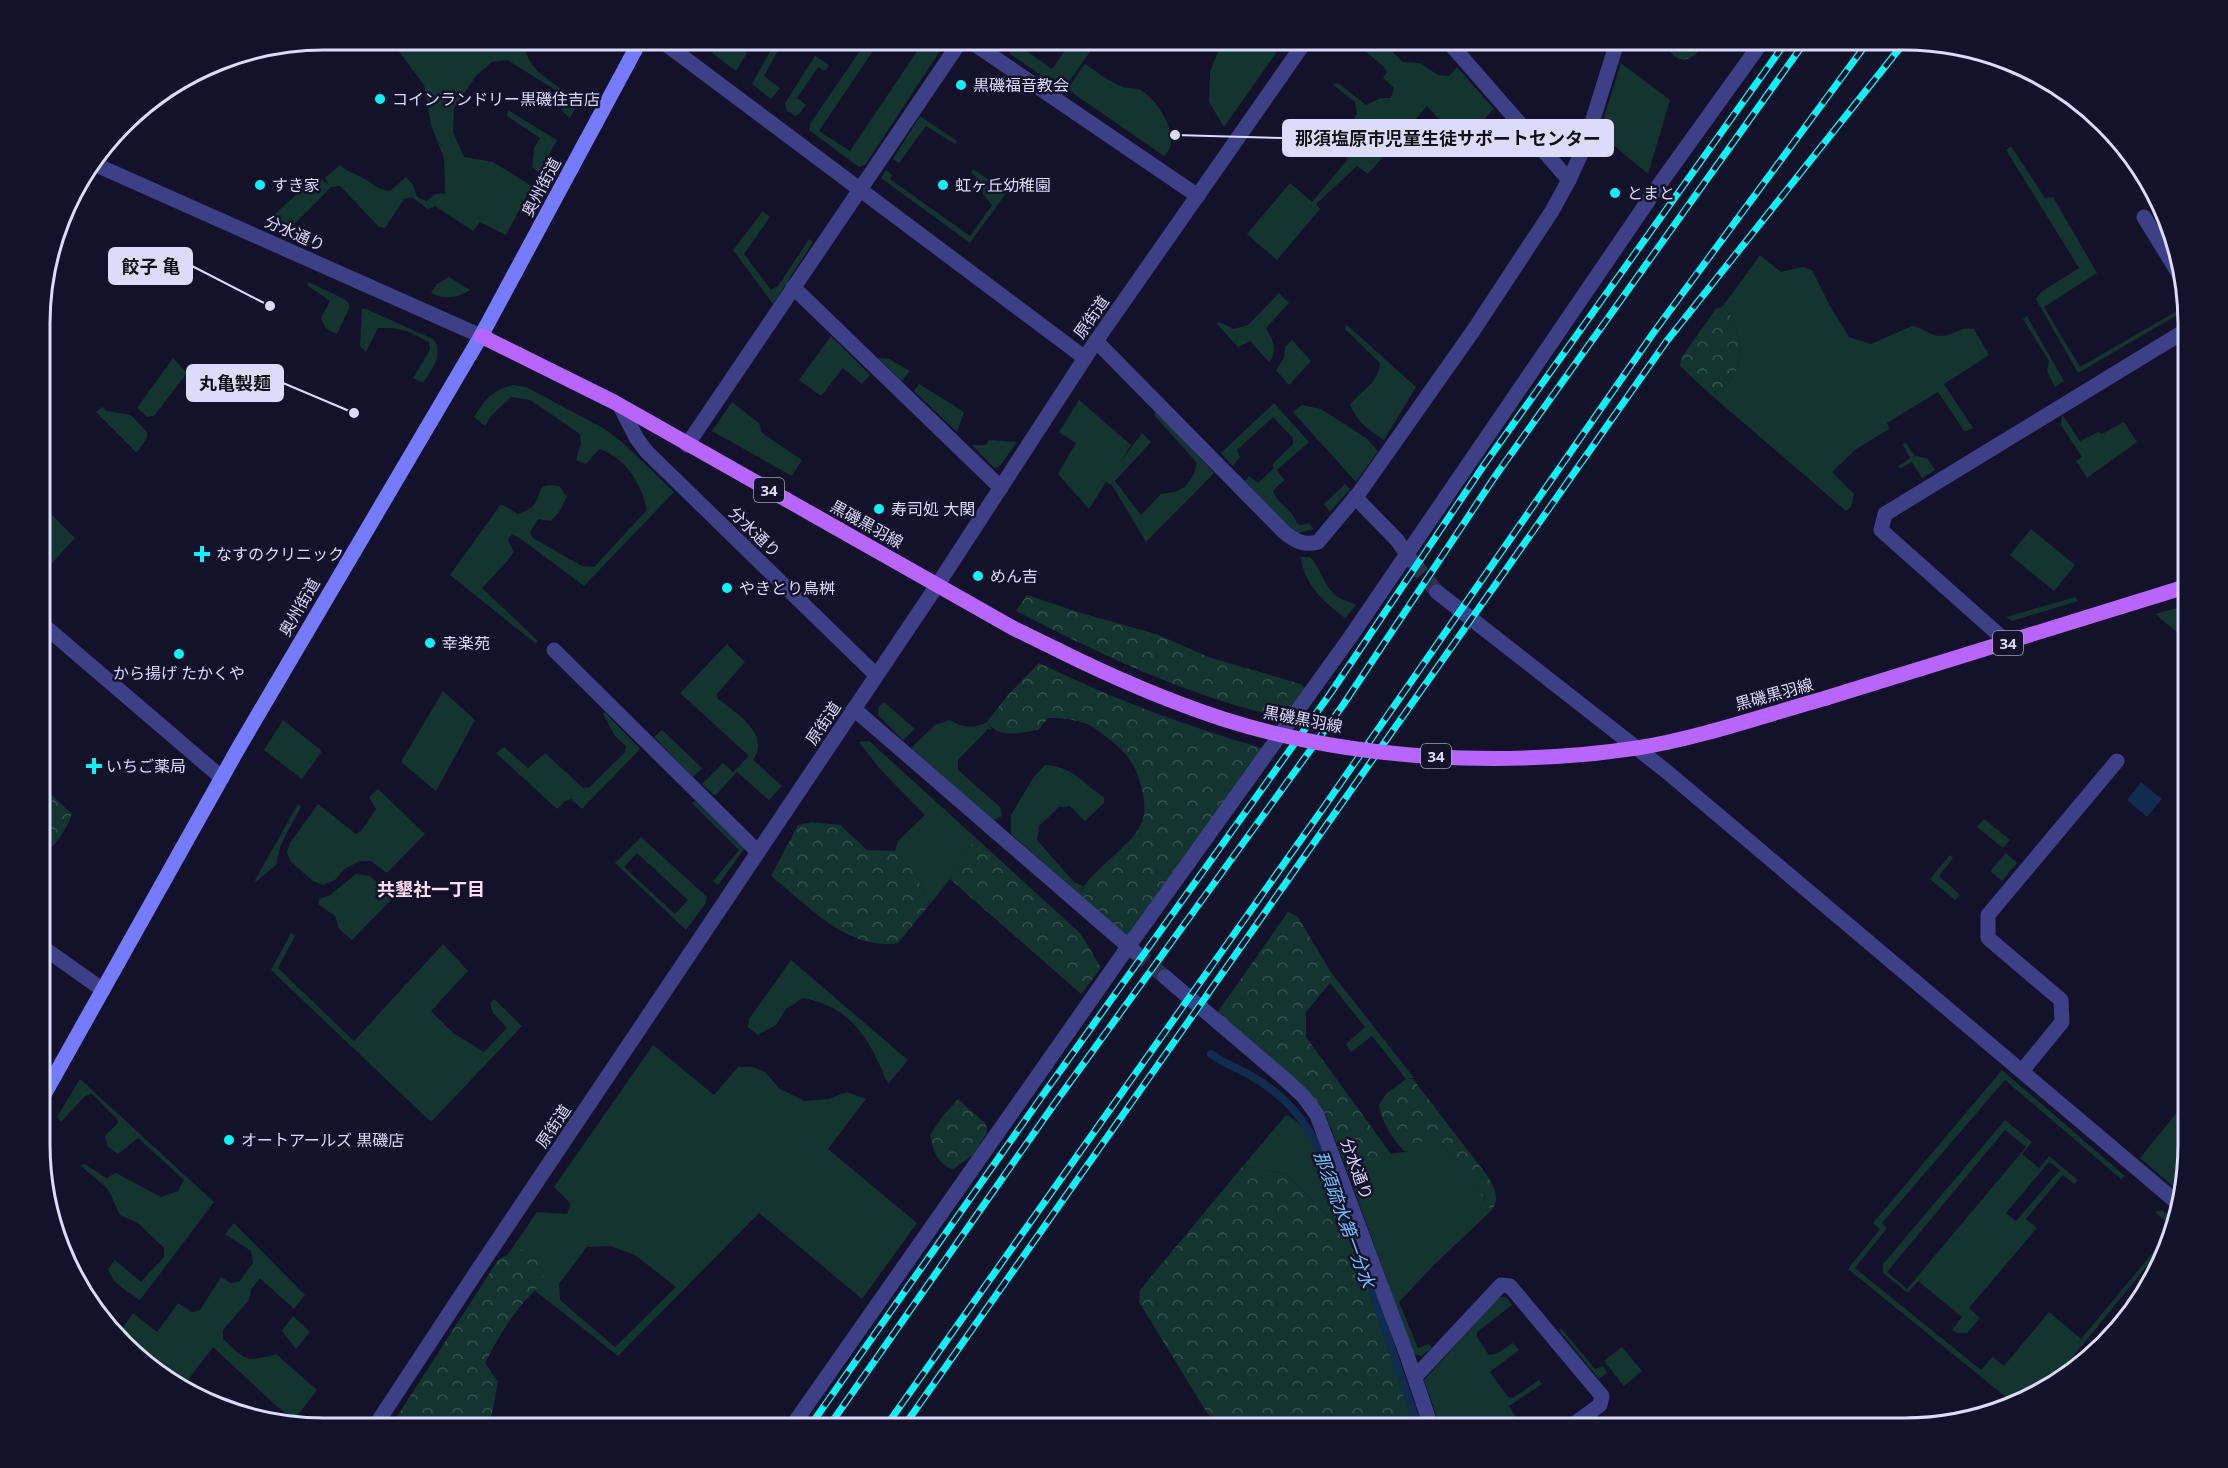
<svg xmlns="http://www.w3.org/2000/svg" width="2228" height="1468" font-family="'Open Sans','Noto Sans JP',sans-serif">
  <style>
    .grass { fill: #143430; fill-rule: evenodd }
    .forest { fill: url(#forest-crowns) }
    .water { fill: #102c4f }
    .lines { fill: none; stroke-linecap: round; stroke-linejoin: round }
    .stream { stroke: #102c4f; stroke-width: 8 }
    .minor-tunnel { stroke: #322f4a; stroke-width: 15; stroke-dasharray: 15 8; stroke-linecap: butt }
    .minor { stroke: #3e4087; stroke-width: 15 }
    .tertiary { stroke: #3e4087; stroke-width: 15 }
    .secondary { stroke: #747bfc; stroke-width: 15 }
    .primary { stroke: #b865fb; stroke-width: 15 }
    .rail-casing { stroke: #0cf2f9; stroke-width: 7 }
    .rail { stroke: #14112a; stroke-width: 4.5; stroke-dasharray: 14; stroke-linecap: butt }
    .primary-bridge { stroke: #b865fb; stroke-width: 15 }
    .poi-dot { fill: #0cf2f9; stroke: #14112a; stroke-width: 2 }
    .labels { text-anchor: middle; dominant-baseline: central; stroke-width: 5; stroke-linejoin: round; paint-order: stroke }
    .shield { fill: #14112a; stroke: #a09ebe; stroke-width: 1.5 }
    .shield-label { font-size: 15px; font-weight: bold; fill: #dcdbfe }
    .poi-label { font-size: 16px; fill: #dcdbfe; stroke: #14112a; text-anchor: start }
    .street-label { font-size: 16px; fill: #dcdbfe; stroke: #14112a }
    .neighbourhood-label { font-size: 18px; font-weight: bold; fill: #feddf4; stroke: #14112a }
    .water-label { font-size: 18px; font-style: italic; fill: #6cc3fb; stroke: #14112a }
    .rim { fill: none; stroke: #dcdbfe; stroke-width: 3 }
    .leader { fill: none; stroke: #dcdbfe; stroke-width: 2 }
    .callout-dot { fill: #dcdbfe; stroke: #14112a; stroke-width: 2 }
    .callout { fill: #dcdbfe; stroke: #dcdbfe; stroke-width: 2 }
    .callout-label { font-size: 18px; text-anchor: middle; font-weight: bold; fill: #111 }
  </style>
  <defs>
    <pattern id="forest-crowns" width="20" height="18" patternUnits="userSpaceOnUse" patternTransform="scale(1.5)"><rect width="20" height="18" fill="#143430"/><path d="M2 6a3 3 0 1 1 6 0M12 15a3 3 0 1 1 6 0" fill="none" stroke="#36514f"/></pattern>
  </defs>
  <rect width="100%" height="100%" fill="#14112a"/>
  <!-- grass -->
  <g class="grass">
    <path d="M410,39H532L525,45C525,70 560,88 580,99L570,118L561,110L565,96L507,60L492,62L476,76L454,108L453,132L464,157L493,162L532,186L506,235L480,222L473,231L435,206L428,209L412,197L404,199L385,228L379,227L340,186L331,187L288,231L267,221L317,176L329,185L325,178L340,165C347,172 354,173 363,178C375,184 374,189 390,191L406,177L413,185L417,197L426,201L436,194L445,193L444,158L431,125L424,85L397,49Z"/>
    <path d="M721,39H734L735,44L747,53L736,71L712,53Z"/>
    <path d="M777,39H784L764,76L780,88L771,99L752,84Z"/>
    <path d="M868,39H881L819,131L850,151L924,41L921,39H946V42L865,165L859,167L809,130L810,124Z"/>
    <path d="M1016,39H1032L1025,50L1052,69L1073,39H1099L1063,90L1010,54L1009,48Z"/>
    <path d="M1231,39H1286L1224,127L1209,102L1210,72L1220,47Z"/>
    <path d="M1351,39H1379L1403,62L1420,63L1438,75L1449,76L1457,67L1494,109L1461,144L1427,106L1368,174L1357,166L1316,204L1320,209L1277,260L1247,234L1290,183L1312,202L1348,159L1327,141C1337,131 1350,126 1357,114L1355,102L1332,84L1338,83L1366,105L1381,98H1391L1394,88L1383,78L1387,72L1383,66Z"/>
    <path d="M815,56L829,65L825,71L818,67L797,98L806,105L799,114L795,116L787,111L785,103Z"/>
    <path d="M1621,63L1670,100L1648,174L1599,133Z"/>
    <path d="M1085,64C1097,72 1108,81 1121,86C1127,89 1134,87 1140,90C1158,99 1184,140 1164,156L1067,89Z"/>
    <path d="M508,110L557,140L539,173L532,167L534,148L540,138L507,116Z"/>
    <path d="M920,116L957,141L955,144L926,126L899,163L893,159Z"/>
    <path d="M1570,125L1579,134L1572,154L1562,157L1553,146Z"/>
    <path d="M2011,146L2045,198L2053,197L2097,273L2044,307L2080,367L2184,307L2186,310L2078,373L2036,299L2041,292L2079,268L2006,150Z"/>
    <path d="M2120,149L2149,179L2162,216Z"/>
    <path d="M973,169L1007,192L970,243L881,178L886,170L892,175L890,179L970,236L992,205L983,194V183L971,173Z"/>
    <path d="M763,211L770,217L744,254L771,290L778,286L809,239L813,242L773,304L733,250Z"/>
    <path d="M1760,255L1781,272L1802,267L1812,270L1830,306L1849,337L1871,344L1912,326C1922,327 1930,336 1940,336C1954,336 1959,326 1974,329L1989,355L1944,384L1973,428L1965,432L1938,392L1887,423L1889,429L1855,450L1832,472L1854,494L1851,507L1846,511L1710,394L1725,387L1738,368L1741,344L1731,315L1723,306Z"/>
    <path d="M449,277L470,290C458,298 444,300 431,293L437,284Z"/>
    <path d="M309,282L346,300L350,306L337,334L326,329L321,318L330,301L307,285Z"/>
    <path d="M1279,293L1289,303L1266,328C1272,339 1279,351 1269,362L1250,341L1238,347L1216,323L1219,322L1234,329L1248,325Z"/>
    <path d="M362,309H366L433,339C445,354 432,369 423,383L413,378L430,350L429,342L409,332L393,328H378L366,352L360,346Z"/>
    <path d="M2027,316L2064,381L2055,387L2047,371L2049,361L2023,319Z"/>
    <path d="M1347,325L1416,387L1384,440C1368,430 1358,422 1350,405C1363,388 1377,386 1380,363L1345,329Z"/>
    <path d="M831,336L870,375L862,384L843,368L821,396L799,380Z"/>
    <path d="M1292,340L1311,361L1289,385L1276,370L1284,358L1285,347Z"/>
    <path d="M173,358L187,373L154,416L147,417L137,408Z"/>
    <path d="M878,358L889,359L910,371L902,381Z"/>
    <path d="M919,384L964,412L957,432L914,391Z"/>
    <path d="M513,385L526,387L603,428L622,442L674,492L584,586L521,539L512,534L508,540L514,552L508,560L482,588L538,641L535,643L450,575L501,504L518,514C522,512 529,510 532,507C545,494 532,482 559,486L567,497L559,512L551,521L538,519L530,533L533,538L582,566L594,567L647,510C641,483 626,458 599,449L586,464L576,460L581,443L580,434L530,400L511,397L491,416L485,426L474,417C486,399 491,391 513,385Z"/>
    <path d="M1079,400L1131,445L1119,464L1142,433L1151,442L1115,481L1141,515L1161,494L1174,492L1185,487L1194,474L1197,463L1154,415L1156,411L1214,473L1146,542L1112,485L1106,482L1089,509L1058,474L1076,443L1059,432Z"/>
    <path d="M732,402L759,423L762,433L802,460L792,476L712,431Z"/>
    <path d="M1274,403L1309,442L1277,470L1284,480L1273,491C1278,505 1293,509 1297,524L1302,525L1309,523L1314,529L1298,533L1289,527L1245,481L1249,476L1258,483L1274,468L1272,465L1293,444V438L1273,417L1237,450L1240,457L1233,466L1221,453Z"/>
    <path d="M1302,405L1321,409L1366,438L1378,451L1356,482L1293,412Z"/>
    <path d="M102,407L107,411L131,415L147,432V438L138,451L136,452L96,412Z"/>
    <path d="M2062,414L2080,441L2098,432L2102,434L2124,422L2137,442L2087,478L2076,461L2082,457L2061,425Z"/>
    <path d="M989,440L1017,442L1000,466L994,468L972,445H986Z"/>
    <path d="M1905,442L1915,456L1927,458L1935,470L1922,478L1912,462L1901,468L1897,467L1910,458L1903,445Z"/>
    <path d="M1345,484L1350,489L1330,512L1324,504Z"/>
    <path d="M41,504L75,538L41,575Z"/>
    <path d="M2031,529L2075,565L2054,591L2010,555Z"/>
    <path d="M1301,557H1309C1321,566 1322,583 1334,594C1339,599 1349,601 1356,605L1345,618C1324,602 1304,585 1301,557Z"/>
    <path d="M2075,597L2078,601L2012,621L2006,617Z"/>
    <path d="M2188,605V610L2179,613L2188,620V641L2155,614Z"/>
    <path d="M727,644L745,662L717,694L718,699C735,712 772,735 753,760L782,786L769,800L737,772L715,796L702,784L723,763L733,772L749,756L680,693Z"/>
    <path d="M443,691L475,720L436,791L401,762Z"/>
    <path d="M884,702L915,729L903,740L878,715L879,706Z"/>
    <path d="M605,712L640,749L582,809L571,799L564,802L557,809L496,753L504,747L528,768L545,753L583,788L590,787L625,752L626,746L615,736L603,714Z"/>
    <path d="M283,720L322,751L302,779L264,750Z"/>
    <path d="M950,720C963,728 974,729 987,722L992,730L988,729L958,760V770L1000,807L1002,816L992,821L911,748L935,725Z"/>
    <path d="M662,730L702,768L693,777L654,737Z"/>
    <path d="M869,741L977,839L957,861L950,879L930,904L916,875L895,851L898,841L925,815L880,769L859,742Z"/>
    <path d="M1045,765C1075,767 1080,782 1104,797V803L1085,821L1070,806L1059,807L1039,826L1037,840L1074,882L1083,886L1080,895L1011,834V815L1033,778Z"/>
    <path d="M378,789L425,834L387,873L371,861H360L344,869L335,880L322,885L313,881L291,862L287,853L290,843L318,804L356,834L361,831L376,809L369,797Z"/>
    <path d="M695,801L744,849L718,885L713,881L739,850L692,803Z"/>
    <path d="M298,804L301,807L281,844L276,865L256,882L255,880Z"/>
    <path d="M1984,819L2010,840L2003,848L1977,827Z"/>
    <path d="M641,837L707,897L705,904L686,930L615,863ZM637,853L688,900L675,914L624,867Z"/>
    <path d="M2006,853L2017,863L2002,881L1990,871Z"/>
    <path d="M1950,855L1953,858L1939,876L1960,895L1955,900L1930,879Z"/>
    <path d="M356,874L370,876L394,897L352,940L339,929L335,916L318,904L319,899L330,895Z"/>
    <path d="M291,933L295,936L278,968L354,1041L443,944L468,971L431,1011L453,1033L484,1052L507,1028L493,1013L490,1003L494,999L522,1026L431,1122L271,970Z"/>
    <path d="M791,960L908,1060L888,1084C870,1041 854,1008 803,998L786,1009L776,1025L758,1035L748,1027L749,1019Z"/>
    <path d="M1330,971L1414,1078L1406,1079L1372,1036L1351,1052L1346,1044L1365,1027L1330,983Z"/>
    <path d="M653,1045L714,1095L738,1067H753L765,1072L780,1089L805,1101L829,1099L847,1092L866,1099L828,1149L917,1223L862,1299L759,1213L618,1356L501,1264L537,1212L567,1214L571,1204L554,1187ZM610,1246L635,1255L676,1287L615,1347L560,1300L559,1284L587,1247Z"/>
    <path d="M2002,1070L2125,1176L2121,1179L2005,1080L1882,1223L1887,1228L1855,1268L1981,1370L1993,1357L2004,1366L2049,1312L2081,1339L2173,1228L2155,1212L2162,1210L2177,1223L2174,1233L2052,1382L2054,1384L2051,1387L2052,1382L2047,1378L2033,1395L2012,1402L1848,1269L1880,1229L1873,1223Z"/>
    <path d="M80,1079L214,1202L140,1300C127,1291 113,1284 108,1269L115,1260L141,1282L164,1257V1248L138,1223L120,1215L108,1189L80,1165L85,1164L106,1178L116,1173L161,1197L178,1191L184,1180L138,1138L118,1154L107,1146L105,1136L118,1123L117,1119L92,1094L85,1096L61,1122L57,1117Z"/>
    <path d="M2188,1099V1163L2182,1194L2140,1158Z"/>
    <path d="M1286,1115C1318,1127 1340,1208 1350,1239L1286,1174L1243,1166Z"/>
    <path d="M2005,1120L2032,1142L2022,1154L2039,1168L2049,1156L2078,1180L2074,1184L2063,1175L2026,1219L2037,1228L1969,1308L1980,1318L1967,1333H1957L1952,1330L1962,1317L1918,1281L1908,1293L1883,1273V1264ZM2005,1130L2026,1147L1907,1289L1887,1272ZM2049,1162L2060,1170L2016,1221L2006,1213Z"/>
    <path d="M1426,1133L1435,1135L1480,1192L1484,1202L1492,1210L1434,1265L1399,1302L1418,1348L1429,1344L1432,1348L1421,1356L1414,1354L1352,1184L1386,1164L1391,1154L1416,1150Z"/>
    <path d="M234,1223L305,1295L294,1309L260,1278L251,1290L249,1300L223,1330V1339C246,1360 245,1363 276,1354L317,1390L294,1420L272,1402L213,1347L181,1389L165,1381L120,1332L133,1313L157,1332L178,1303L192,1312L200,1310L221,1277L231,1283L240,1281L253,1263L251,1251L225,1234Z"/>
    <path d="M1499,1297H1506L1512,1305L1477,1332V1337L1489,1355L1496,1354L1513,1343L1519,1350L1490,1372L1508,1397L1513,1398L1539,1380L1542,1384L1509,1406L1523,1429H1441L1424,1380Z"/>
    <path d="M293,1316L310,1332L296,1349L282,1331Z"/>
    <path d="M1561,1328L1595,1369L1603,1366L1607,1373L1599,1379L1559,1330Z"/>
    <path d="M1622,1347L1642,1371L1624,1386L1604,1361Z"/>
  </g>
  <!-- forest -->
  <g class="forest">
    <path d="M1664,39H1706C1703,49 1691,62 1680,59C1674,57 1668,50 1664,46Z"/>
    <path d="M1723,306L1731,315L1741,344L1738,368L1725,387L1710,394L1680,366L1681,358L1716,309Z"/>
    <path d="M1027,595L1081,613L1156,634L1211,658L1301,684L1306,689L1286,718C1191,698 1102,655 1016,611Z"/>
    <path d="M1039,663C1111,698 1185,726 1262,748L1127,936L1080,895C1088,870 1131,849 1142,822C1149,805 1139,771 1128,757C1123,749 1097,729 1089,725C1076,719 1062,718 1048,718L1038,730C1020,732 999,740 987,722L1007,696Z"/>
    <path d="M41,785L72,814C66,830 56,846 41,856Z"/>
    <path d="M812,822L840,825L867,850L895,851L916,875L930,904L898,943C847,951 808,905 771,876L798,825Z"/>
    <path d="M977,839L1081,934L1101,968L1081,994L950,879L957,861Z"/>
    <path d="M1288,912L1298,917L1330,971V983L1306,1012V1037L1391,1154L1386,1164L1352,1184L1326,1115L1313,1097L1217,1013Z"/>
    <path d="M1406,1079H1413L1489,1178C1495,1190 1500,1198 1492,1210L1484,1202L1480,1192L1435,1135L1426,1134L1416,1151H1404C1392,1138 1382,1123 1379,1105L1386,1094Z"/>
    <path d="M958,1099L986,1124L987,1133L973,1155L952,1170C936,1160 934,1154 930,1135L942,1117Z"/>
    <path d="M1243,1166L1286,1174L1350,1239L1417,1429H1219L1204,1408L1139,1302L1140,1290Z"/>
    <path d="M518,1249L537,1254L544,1271L542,1284C518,1304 499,1335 485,1363L498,1382L491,1419L483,1429H389L498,1260Z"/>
  </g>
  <!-- water -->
  <path class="water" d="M2141,782L2162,799L2147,817L2127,800Z"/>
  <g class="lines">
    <!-- stream -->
    <path class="stream" d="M1211,1054C1223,1063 1235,1067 1248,1074C1295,1100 1311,1130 1333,1177L1419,1429"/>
    <!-- minor-tunnel -->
    <g class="minor-tunnel">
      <path d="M1413,562L1437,592"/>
      <path d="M1135,952L1165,977"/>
    </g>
    <!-- minor -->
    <g class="minor">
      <path d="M380,39L382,42"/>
      <path d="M967,39L1198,196"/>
      <path d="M1446,39L1569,180"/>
      <path d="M2144,217L2179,274"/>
      <path d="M793,287L1001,488"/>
      <path d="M1096,341L1284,532C1295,541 1304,546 1318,542L1359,493L1473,331L1552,211L1569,180L1585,145L1618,39"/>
      <path d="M620,406L637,439L647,452L876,675"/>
      <path d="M687,445L962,39"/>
      <path d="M1355,497L1397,540L1411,560"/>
      <path d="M938,584L1096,341L1307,39"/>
      <path d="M1437,592L1666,771L2180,1205"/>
      <path d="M41,623L222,778"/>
      <path d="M2008,643L1881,530L1885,514L2188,329"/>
      <path d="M554,650L758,852"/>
      <path d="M854,709L1135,952"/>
      <path d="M41,946L103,990"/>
      <path d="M1165,977L1286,1080L1304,1097L1317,1115L1407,1355L1432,1429"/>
      <path d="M2022,1071L2062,1022L2061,1000L1988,938V915L2117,761"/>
      <path d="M1415,1377L1501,1285L1510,1286L1602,1396L1600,1405L1567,1429"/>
      <path d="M790,1429L1128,947L1351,636L1659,185L1764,39"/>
    </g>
    <!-- tertiary -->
    <g class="tertiary">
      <path d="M659,39L1085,358"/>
      <path d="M94,164L481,336"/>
      <path d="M373,1429L479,1268L938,584"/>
    </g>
    <!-- secondary -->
    <path class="secondary" d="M41,1100L239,747L481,336L641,39"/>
    <!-- primary -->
    <g class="primary">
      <path d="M481,336L614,402L1013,628L1056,649"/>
      <path d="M1826,698L2188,586"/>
    </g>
    <!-- rail casing -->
    <g class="rail-casing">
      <g id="rail">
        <path d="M808,1429L1045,1092L1330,694L1484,465L1788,39"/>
        <path d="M827,1429L1055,1103L1343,705L1496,475L1807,39"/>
        <path d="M884,1429L1324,807L1654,332L1870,39"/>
        <path d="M902,1429L1666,342L1907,39"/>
      </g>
    </g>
    <!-- rail -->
    <use href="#rail" class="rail"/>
    <!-- primary-bridge -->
    <path class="primary-bridge" d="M1056,649C1110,676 1165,700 1223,719C1352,760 1504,768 1637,748C1700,738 1765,715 1826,698"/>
  </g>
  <!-- markers -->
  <g class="poi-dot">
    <circle cx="961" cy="85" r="6"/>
    <circle cx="380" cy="99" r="6"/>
    <circle cx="260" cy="185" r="6"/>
    <circle cx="943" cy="185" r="6"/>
    <circle cx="1615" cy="193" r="6"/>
    <circle cx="879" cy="509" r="6"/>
    <path d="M199 545h6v6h6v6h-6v6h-6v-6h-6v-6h6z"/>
    <circle cx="978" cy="576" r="6"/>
    <circle cx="727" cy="588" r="6"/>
    <circle cx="430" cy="643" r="6"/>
    <circle cx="179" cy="654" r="6"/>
    <path d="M91 757h6v6h6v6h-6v6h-6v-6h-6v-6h6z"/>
    <circle cx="229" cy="1140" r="6"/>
  </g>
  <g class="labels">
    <!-- shield labels -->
    <g class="shield">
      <rect x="754" y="478" width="30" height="24" rx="4.5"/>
      <rect x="1993" y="631" width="30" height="24" rx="4.5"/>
      <rect x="1421" y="744" width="30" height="24" rx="4.5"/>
    </g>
    <g class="shield-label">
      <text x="769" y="490">34</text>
      <text x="2008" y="643">34</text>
      <text x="1436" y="756">34</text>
    </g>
    <!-- poi labels -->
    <g class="poi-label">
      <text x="973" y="85">黒磯福音教会</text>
      <text x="392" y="99">コインランドリー黒磯住吉店</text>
      <text x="272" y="185">すき家</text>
      <text x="955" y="185">虹ヶ丘幼稚園</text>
      <text x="1627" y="193">とまと</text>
      <text x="891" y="509">寿司処 大関</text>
      <text x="216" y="554">なすのクリニック</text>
      <text x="990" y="576">めん吉</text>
      <text x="739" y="588">やきとり鳥桝</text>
      <text x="442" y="643">幸楽苑</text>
      <text x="179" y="673" text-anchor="middle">から揚げ たかくや</text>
      <text x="106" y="766">いちご薬局</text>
      <text x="241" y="1140">オートアールズ 黒磯店</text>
    </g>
    <!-- street labels -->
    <g class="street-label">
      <text transform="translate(541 187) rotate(-62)">奥州街道</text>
      <text transform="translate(295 233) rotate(24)">分水通り</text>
      <text transform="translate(1091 317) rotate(-55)">原街道</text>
      <text transform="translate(867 524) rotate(29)">黒磯黒羽線</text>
      <text transform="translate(755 532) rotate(44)">分水通り</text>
      <text transform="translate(299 607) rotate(-60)">奥州街道</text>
      <text transform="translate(1774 694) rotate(-15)">黒磯黒羽線</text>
      <text transform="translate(1303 719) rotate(11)">黒磯黒羽線</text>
      <text transform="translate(823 723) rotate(-56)">原街道</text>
      <text transform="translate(553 1126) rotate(-56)">原街道</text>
      <text transform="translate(1357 1169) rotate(70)">分水通り</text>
    </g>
    <!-- neighbourhood labels -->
    <g class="neighbourhood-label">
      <text x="431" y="889">共墾社一丁目</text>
    </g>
    <!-- water labels -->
    <g class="water-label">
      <text transform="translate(1345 1219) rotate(70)">那須疏水第一分水</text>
    </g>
  </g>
  <!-- crop -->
  <path d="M0 0H2228V1468H0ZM324 50H1904A274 274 0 0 1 2178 324V1144A274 274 0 0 1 1904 1418H324A274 274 0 0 1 50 1144V324A274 274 0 0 1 324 50Z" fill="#14112a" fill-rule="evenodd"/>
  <path class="rim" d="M324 50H1904A274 274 0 0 1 2178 324V1144A274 274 0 0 1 1904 1418H324A274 274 0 0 1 50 1144V324A274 274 0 0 1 324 50Z"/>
  <!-- callouts -->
  <path class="leader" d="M1175 135L1283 138M270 306L192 266M354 413L283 383"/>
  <g class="callout-dot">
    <circle cx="1175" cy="135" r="6"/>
    <circle cx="270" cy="306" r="6"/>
    <circle cx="354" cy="413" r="6"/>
  </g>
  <g class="callout">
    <rect x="1283" y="120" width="330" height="36" rx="6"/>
    <rect x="109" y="248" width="83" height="36" rx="6"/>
    <rect x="187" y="365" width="96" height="36" rx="6"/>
  </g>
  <g class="callout-label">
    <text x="1448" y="145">那須塩原市児童生徒サポートセンター</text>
    <text x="151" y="273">餃子 亀</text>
    <text x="235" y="390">丸亀製麺</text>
  </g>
</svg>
